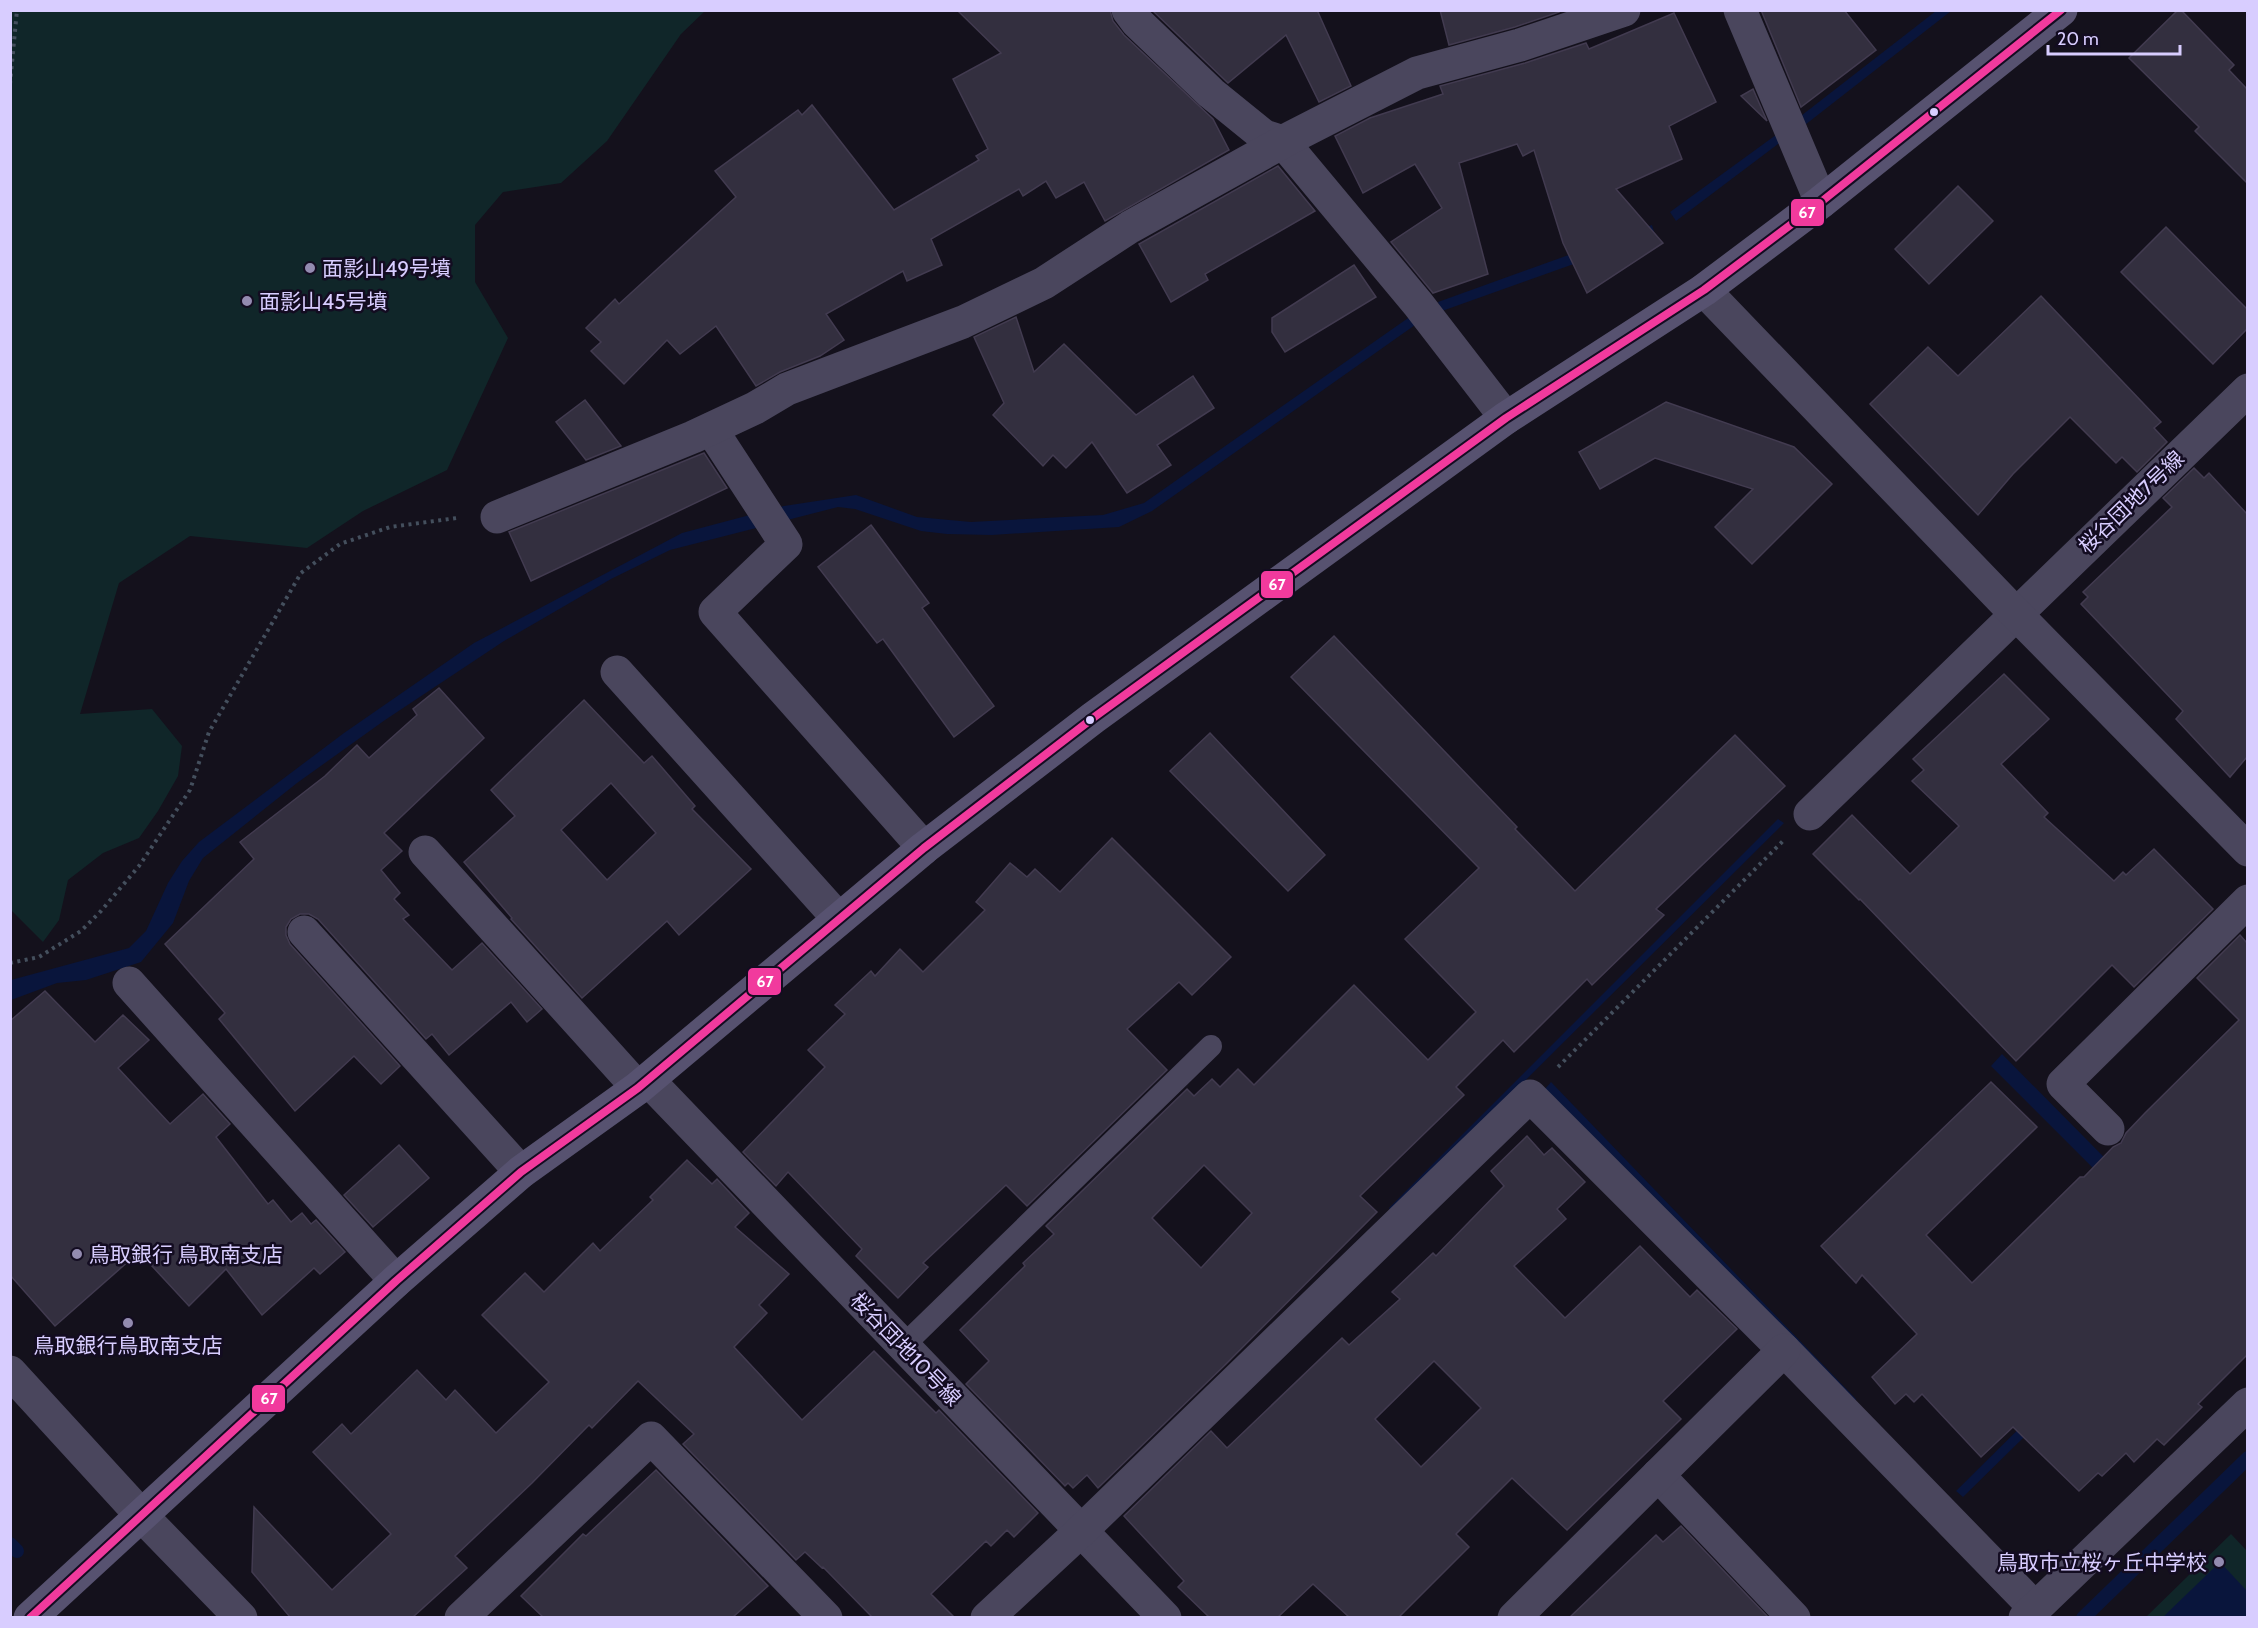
<svg xmlns="http://www.w3.org/2000/svg" width="2258" height="1628" font-family="Cabin,'Noto Sans JP',sans-serif">
  <style>
    .green { fill: #102629 }
    .water { fill: #09153c }
    .lines { fill: none; stroke-linecap: round; stroke-linejoin: round }
    .stream { stroke: #09153c; stroke-width: 14 }
    .building { fill: #332f3f; stroke: #423b50; stroke-width: 1.5; fill-rule: evenodd }
    .path { stroke: #444f5d; stroke-width: 4; stroke-dasharray: 3 4.5; stroke-linecap: butt }
    .service { stroke: #4a465d; stroke-width: 22 }
    .minor { stroke: #4a465d; stroke-width: 33 }
    .tertiary { stroke: #4a465d; stroke-width: 33 }
    .secondary { stroke: #575270; stroke-width: 33 }
    .bus-1-casing { stroke: #130c21; stroke-width: 12 }
    .bus-1 { stroke: #f13a9d; stroke-width: 8 }
    .bus-dot { fill: #d8cdff; stroke: #130c21; stroke-width: 2 }
    .poi-dot { fill: #938bb0; stroke: #130c21; stroke-width: 2 }
    .labels { text-anchor: middle; dominant-baseline: central; stroke-width: 5; stroke-linejoin: round; paint-order: stroke }
    .poi-label { font-size: 21px; fill: #d8cdff; stroke: #130c21; text-anchor: start }
    .street-label { font-size: 21px; fill: #d8cdff; stroke: #130c21 }
    .line-badge { stroke: #130c21; stroke-width: 2 }
    .badge-label { font-size: 16px; text-anchor: middle; font-weight: bold; fill: #fff }
  </style>
  <rect width="100%" height="100%" fill="#14111c"/>
  <!-- green -->
  <g class="green">
    <path d="M11,10L705,11L681,34L607,141L561,183L503,192L475,225V282L508,338L447,470L363,511L307,548L190,536L119,583L80,714L152,709L182,746L178,776L158,811L139,838L103,853L68,880L59,920L43,942L10,909Z"/>
    <path d="M2231,1534L2247,1551V1617L2145,1618Z"/>
  </g>
  <!-- water -->
  <g class="water">
    <path d="M1936,11H1951L1801,128L1797,119Z"/>
    <path d="M1784,129L1790,135L1676,221L1670,212Z"/>
    <path d="M1652,225L1655,235L1442,311L1438,302Z"/>
    <path d="M1411,316L1415,325L1152,511L1119,527L992,535L947,534L921,531L855,509L838,507L670,550L611,579L504,641L385,720L297,783L203,858L189,881L173,923L141,962L86,980L57,983L11,1000V980L129,948L146,931L168,883L182,861L199,842L344,733L474,643L682,533L784,506L856,495L917,517L971,522L1103,515L1144,503Z"/>
    <path d="M1778,819L1784,823L1393,1212L1389,1208Z"/>
    <path d="M2002,1054L2247,1302V1322L2195,1269L1963,1497L1956,1491L2187,1262L1991,1066Z"/>
    <path d="M1551,1082L1856,1399L1852,1404L1545,1089Z"/>
    <path d="M2220,1562L2247,1591V1617H2163Z"/>
  </g>
  <g class="lines">
    <!-- stream -->
    <g class="stream">
      <path d="M10,1544L17,1551"/>
      <path d="M2083,1618L2248,1458"/>
    </g>
  </g>
  <!-- building -->
  <g class="building">
    <path d="M957,10H1110L1113,21L1124,35L1213,119L1229,150L1105,221L1084,182L1056,198L1046,181L1023,196L1019,189L931,239L942,265L907,281L903,271L826,314L844,340L820,356L780,372L756,386L716,326L680,354L667,340L624,384L591,351L601,342L586,328L615,299L619,304L736,197L715,171L798,110L802,115L812,105L894,210L979,160L976,156L988,149L953,79L1001,53Z"/>
    <path d="M1152,10H1317L1351,86L1319,102L1286,35L1228,83Z"/>
    <path d="M1440,10H1558L1559,12L1515,27L1449,45Z"/>
    <path d="M1761,10H1844L1876,50L1801,107Z"/>
    <path d="M2178,10H2181L2234,65L2229,70L2247,89V183L2195,131L2199,127L2129,58Z"/>
    <path d="M1674,13L1716,102L1669,126L1682,159L1616,189L1663,243L1587,293L1563,243L1534,150L1523,156L1517,144L1459,163L1488,274L1433,293L1391,242L1442,208L1415,164L1363,193L1335,136L1370,118L1443,94L1440,86L1525,63L1586,43L1589,49Z"/>
    <path d="M1753,89L1767,121L1741,96Z"/>
    <path d="M1278,166L1315,211L1205,274L1208,280L1171,302L1139,244Z"/>
    <path d="M1958,186L1993,221L1929,284L1895,249Z"/>
    <path d="M2166,227L2247,309V329L2213,364L2121,272Z"/>
    <path d="M1354,265L1376,297L1285,352L1272,332V318Z"/>
    <path d="M2041,296L2161,422L2154,428L2167,442L2137,472L2122,457L2116,463L2070,417L2013,474L1978,515L1870,404L1928,347L1958,376Z"/>
    <path d="M1016,317L1034,372L1064,344L1136,415L1193,376L1214,408L1157,445L1171,465L1127,493L1092,442L1066,468L1053,455L1043,466L993,415L1004,403L974,337Z"/>
    <path d="M585,400L621,446L586,460L556,422Z"/>
    <path d="M1666,402L1794,447L1832,484L1752,564L1715,527L1753,489L1655,458L1600,489L1579,452Z"/>
    <path d="M704,453L727,488L531,581L509,532Z"/>
    <path d="M2194,468L2204,478L2209,473L2247,514V757L2230,777L2176,719L2183,711L2081,604L2088,597L2083,592L2172,507L2163,498Z"/>
    <path d="M871,525L929,603L922,608L994,706L954,737L883,639L877,643L818,567Z"/>
    <path d="M1334,636L1517,827L1515,829L1575,891L1735,735L1785,786L1656,909L1664,915L1592,985L1587,979L1514,1052L1503,1040L1456,1087L1464,1095L1360,1196L1377,1212L1226,1364L1098,1488L1087,1475L1073,1488L1068,1483L1065,1486L966,1384L989,1361L960,1330L1025,1266L1023,1263L1054,1234L1046,1226L1187,1089L1194,1096L1212,1079L1220,1087L1238,1069L1254,1085L1354,985L1428,1060L1476,1012L1405,939L1479,868L1291,677ZM1204,1165L1252,1213L1201,1268L1152,1218Z"/>
    <path d="M2004,674L2049,719L2001,764L2048,813L2044,817L2114,881L2123,872L2126,875L2154,849L2213,909L2134,987L2112,965L2016,1061L1860,899L1859,900L1813,854L1852,815L1910,874L1959,826L1912,781L1924,770L1913,759Z"/>
    <path d="M439,688L484,738L384,833L402,851L381,870L400,893L394,899L409,915L403,919L452,970L482,943L542,1009L527,1022L511,1002L449,1055L432,1034L426,1039L318,919L309,914H300L291,919L286,927V935L290,944L400,1066L381,1084L354,1056L295,1111L219,1019L225,1013L165,944L254,859L240,842L325,776L357,745L369,758L417,715L413,709Z"/>
    <path d="M584,700L644,763L652,756L695,806L692,809L751,869L679,935L667,921L582,998L511,919L512,918L464,862L515,816L491,790ZM611,783L656,833L607,880L561,830Z"/>
    <path d="M1210,733L1325,855L1288,891L1170,771Z"/>
    <path d="M1112,838L1231,957L1192,995L1179,982L1127,1029L1167,1070L1027,1206L1006,1185L923,1263L928,1267L898,1298L856,1256L862,1249L788,1172L776,1186L743,1152L825,1067L808,1050L845,1014L835,1005L871,971L875,976L900,949L923,972L985,910L976,902L1010,863L1027,877L1035,869L1060,892Z"/>
    <path d="M2240,935L2247,943V1355L2198,1404L2202,1407L2164,1445L2157,1439L2134,1462L2126,1453L2102,1476L2098,1473L2079,1491L2013,1427L1981,1457L1922,1394L1914,1402L1906,1394L1895,1404L1872,1377L1917,1334L1862,1275L1856,1283L1821,1246L1991,1082L2037,1127L1926,1235L1972,1283L2080,1177H2084L2113,1147L2121,1143L2126,1133L2145,1113L2239,1020L2197,978Z"/>
    <path d="M45,991L95,1042L123,1015L149,1040L118,1068L170,1124L203,1094L230,1124L216,1137L268,1204L273,1200L291,1222L302,1213L311,1224L316,1220L345,1252L320,1274L314,1268L262,1315L226,1269L189,1306L139,1252L55,1326L10,1275V1021Z"/>
    <path d="M1527,1136L1544,1155L1552,1148L1585,1182L1557,1209L1566,1219L1514,1266L1565,1318L1640,1246L1690,1297L1697,1290L1737,1329L1663,1401L1681,1419L1567,1530L1512,1478L1456,1534L1469,1547L1399,1617H1349L1313,1584L1278,1617H1209L1178,1587L1184,1581L1124,1516L1211,1431L1227,1448L1342,1338L1349,1345L1400,1299L1392,1292L1433,1253L1436,1256L1504,1186L1491,1171ZM1434,1361L1481,1408L1421,1467L1375,1419Z"/>
    <path d="M399,1145L429,1178L373,1227L344,1195Z"/>
    <path d="M687,1160L712,1184L717,1179L749,1213L735,1227L789,1274L759,1305L767,1313L734,1347L802,1420L874,1351L936,1413L939,1410L1038,1513L1014,1537L1007,1530L991,1546L986,1541L931,1594L954,1617H872L823,1567L822,1568L805,1552L796,1560L683,1444L694,1434L638,1381L592,1428L589,1425L532,1483L455,1556L467,1568L413,1617H290L252,1572L254,1507L332,1590L391,1534L313,1452L342,1424L351,1434L417,1370L446,1400L455,1390L496,1433L549,1382L482,1315L525,1273L544,1292L593,1243L600,1251L653,1200L650,1197Z"/>
    <path d="M656,1470L768,1586L733,1617H543L521,1596L583,1534L586,1536Z"/>
    <path d="M1681,1526L1768,1617H1570L1656,1535L1663,1542Z"/>
  </g>
  <g class="lines">
    <!-- path -->
    <g class="path">
      <path d="M10,84L17,10"/>
      <path d="M10,963L39,957L81,931L101,911L139,866L190,790L209,732L301,573L340,544L390,527L457,518"/>
      <path d="M1558,1067L1783,841"/>
    </g>
    <!-- service -->
    <path class="service" d="M903,1346L1211,1046"/>
    <!-- minor -->
    <g class="minor">
      <path d="M1128,10L1137,22L1211,93L1264,136L1283,142L1418,304L1506,418"/>
      <path d="M1740,10L1821,202"/>
      <path d="M711,429L786,544L715,612L924,848"/>
      <path d="M497,517L693,437L755,408L787,389L963,322L1044,283L1130,227L1290,138L1417,73L1520,45L1624,10"/>
      <path d="M617,672L838,918"/>
      <path d="M1810,814L2248,390"/>
      <path d="M425,852L638,1088"/>
      <path d="M304,932L521,1172"/>
      <path d="M129,983L396,1281"/>
      <path d="M648,1080L1165,1618"/>
      <path d="M2108,1129L2063,1084L2248,901"/>
      <path d="M10,1372L141,1515L241,1618"/>
      <path d="M1658,1475L1794,1618"/>
      <path d="M461,1618L651,1438L826,1618"/>
      <path d="M987,1618L1081,1531L1530,1096L1784,1350L2035,1608"/>
      <path d="M1514,1618L1784,1350"/>
    </g>
    <!-- tertiary -->
    <g class="tertiary">
      <path d="M1704,290L2015,613L2248,850"/>
      <path d="M2025,1618L2248,1404"/>
    </g>
    <!-- secondary -->
    <path class="secondary" d="M30,1618L396,1281L521,1172L638,1088L924,848L1093,718L1506,418L1704,290L1821,202L2061,10"/>
    <!-- bus-1 casing -->
    <g class="bus-1-casing">
      <path id="bus-1" d="M30,1618L396,1281L521,1172L638,1088L924,848L1093,718L1506,418L1704,290L1821,202L2061,10"/>
    </g>
    <!-- bus-1 -->
    <use href="#bus-1" class="bus-1"/>
  </g>
  <!-- markers -->
  <g class="bus-dot">
    <circle cx="1934" cy="112" r="5"/>
    <circle cx="1090" cy="720" r="5"/>
  </g>
  <g class="poi-dot">
    <circle cx="310" cy="268" r="6"/>
    <circle cx="247" cy="301" r="6"/>
    <circle cx="77" cy="1254" r="6"/>
    <circle cx="128" cy="1323" r="6"/>
    <circle cx="2219" cy="1562" r="6"/>
  </g>
  <g class="labels">
    <!-- poi labels -->
    <g class="poi-label">
      <text x="322" y="268">面影山49号墳</text>
      <text x="259" y="301">面影山45号墳</text>
      <text x="89" y="1254">鳥取銀行 鳥取南支店</text>
      <text x="128" y="1345" text-anchor="middle">鳥取銀行鳥取南支店</text>
      <text x="2207" y="1562" text-anchor="end">鳥取市立桜ヶ丘中学校</text>
    </g>
    <!-- street labels -->
    <g class="street-label">
      <text transform="translate(2131 502) rotate(-44)">桜谷団地7号線</text>
      <text transform="translate(906 1349) rotate(46)">桜谷団地10号線</text>
    </g>
  </g>
  <g class="line-badge">
    <rect x="1790" y="198" width="35" height="29" rx="6" fill="#f13a9d"/>
    <rect x="1260" y="570" width="34" height="29" rx="6" fill="#f13a9d"/>
    <rect x="747" y="967" width="35" height="29" rx="6" fill="#f13a9d"/>
    <rect x="251" y="1384" width="35" height="29" rx="6" fill="#f13a9d"/>
  </g>
  <g class="badge-label">
    <text x="1807" y="218">67</text>
    <text x="1277" y="590">67</text>
    <text x="765" y="987">67</text>
    <text x="269" y="1404">67</text>
  </g>
  <!-- border -->
  <rect width="2258" height="1628" fill="none" stroke="#d8cdff" stroke-width="24"/>
  <!-- scale -->
  <path d="M2048 45v9h132v-9" fill="none" stroke="#d8cdff" stroke-width="3"/>
  <text x="2057" y="45" font-size="18" fill="#d8cdff" stroke="#130c21" stroke-width="4.5" paint-order="stroke">20 m</text>
</svg>
